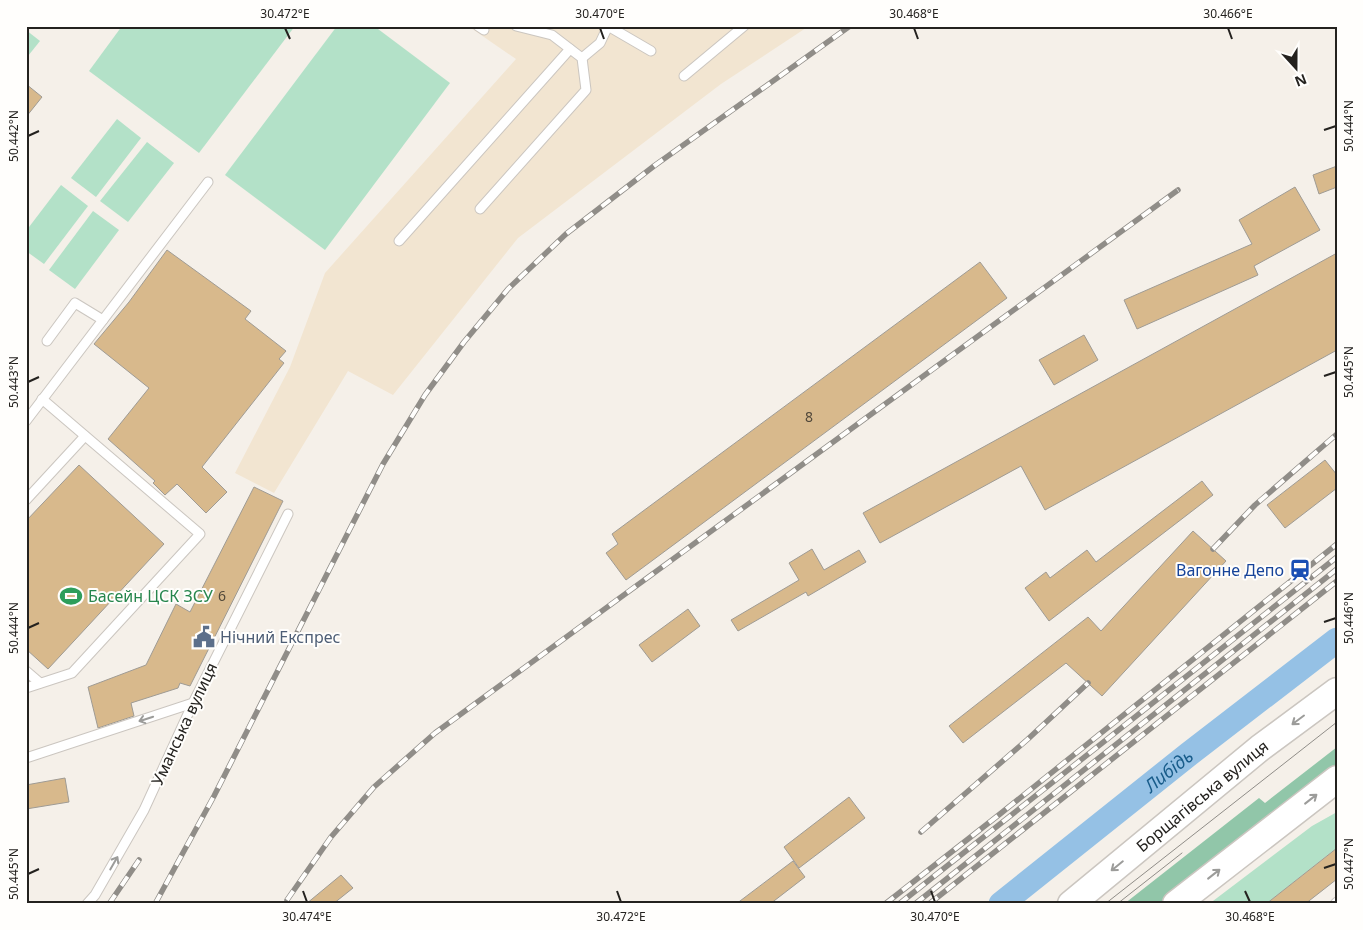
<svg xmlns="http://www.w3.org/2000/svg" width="1363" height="930" font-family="'Noto Sans',sans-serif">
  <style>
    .industrial { fill: #f2e5d1 }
    .green { fill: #b3e1c8 }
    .forest { fill: #91c6a9 }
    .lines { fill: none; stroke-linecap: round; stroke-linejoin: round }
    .river { stroke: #95c1e5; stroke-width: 25 }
    .building { fill: #d8b98c; stroke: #9f9b94 }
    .lane-casing { stroke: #cbc6c0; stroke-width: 11 }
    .primary-casing { stroke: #cbc6c0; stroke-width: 29 }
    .lane { stroke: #fff; stroke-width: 9 }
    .primary { stroke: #fff; stroke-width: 26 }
    .tram { stroke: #908d88; stroke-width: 1 }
    .rail-casing { stroke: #908d88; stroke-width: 5.5 }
    .rail { stroke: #fffefc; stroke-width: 4; stroke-dasharray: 11; stroke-linecap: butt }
    .oneway { stroke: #9c9c9a }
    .ticks { fill: none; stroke: #24221f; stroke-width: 2 }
    .labels { text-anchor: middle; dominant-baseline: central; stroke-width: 4; stroke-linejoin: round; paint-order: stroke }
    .number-label { font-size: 14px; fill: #51483a }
    .transit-label { font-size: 16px; fill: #164399; stroke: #fffefc; text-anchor: end }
    .leisure-label { font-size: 16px; fill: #27864d; stroke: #fffefc; text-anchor: start }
    .service-label { font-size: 16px; fill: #4e5e75; stroke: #fffefc; text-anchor: start }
    .street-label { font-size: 16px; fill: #24221f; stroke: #fffefc }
    .water-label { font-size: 18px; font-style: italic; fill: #185c8a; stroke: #fffefc }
    .neatline { fill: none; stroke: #24221f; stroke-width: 2 }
    .ticks-label { font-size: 12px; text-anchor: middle; fill: #24221f }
  </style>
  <rect width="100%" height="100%" fill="#f5f0e9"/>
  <!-- industrial -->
  <path class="industrial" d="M468,26H809L721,84L518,238L393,395L348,371L274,493L235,473L290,367L325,273L516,59Z"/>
  <!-- green -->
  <g class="green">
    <path d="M122,26H295L199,153L89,71Z"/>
    <path d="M337,26H374L450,83L325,250L225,175Z"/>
    <path d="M26,30L40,41L28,56L26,55Z"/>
    <path d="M117,119L141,138L96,197L71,178Z"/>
    <path d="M147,142L174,163L128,222L100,201Z"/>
    <path d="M61,185L88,206L44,264L26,251V231Z"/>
    <path d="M93,211L119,230L75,289L49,270Z"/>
    <path d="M1337,812V853L1334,850L1266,904H1209L1312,826Z"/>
  </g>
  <!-- forest -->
  <path class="forest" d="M1337,747V766L1159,904H1124L1259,798L1265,803Z"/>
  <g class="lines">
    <!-- river -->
    <path class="river" id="s1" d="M1001,904L1189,754L1337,640"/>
  </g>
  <!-- building -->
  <g class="building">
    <path d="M26,84L42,97L26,117Z"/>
    <path d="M1337,166V187L1319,194L1313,175Z"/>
    <path d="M1295,187L1320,230L1254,266L1258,275L1137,329L1124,300L1252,244L1239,220Z"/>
    <path d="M167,250L251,311L245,319L286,351L279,359L284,363L202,467L227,492L206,513L177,484L165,495L153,483L155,481L108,439L149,388L94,344L129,302Z"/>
    <path d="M1337,253V350L1045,510L1021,466L880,543L863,513Z"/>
    <path d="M980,262L1007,298L626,580L606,553L618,544L612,534Z"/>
    <path d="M1084,335L1098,360L1054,385L1039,360Z"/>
    <path d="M1325,460L1337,475V488L1285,528L1267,505Z"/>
    <path d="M79,465L164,544L48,669L26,649V521Z"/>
    <path d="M1202,481L1213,495L1049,621L1025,588L1046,572L1050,578L1087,550L1096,562Z"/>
    <path d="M254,487L283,501L190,686L180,683L178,688L131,703L134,716L98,728L88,687L146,665L176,604L190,612Z"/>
    <path d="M1193,531L1226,561L1102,696L1066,663L963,743L949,726L1088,617L1101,631Z"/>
    <path d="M812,549L824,570L859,550L866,562L808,596L806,592L738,631L731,620L799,580L789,563Z"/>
    <path d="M688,609L700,626L652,662L639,645Z"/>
    <path d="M65,778L69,802L26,809V785Z"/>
    <path d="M849,797L865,818L799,868L784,847Z"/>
    <path d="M1337,848V879L1305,904H1266Z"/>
    <path d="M793,861L805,877L770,904H736Z"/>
    <path d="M341,875L353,888L333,904H306Z"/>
  </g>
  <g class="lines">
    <!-- lane casing -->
    <g class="lane-casing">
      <g id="lane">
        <path d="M478,26L484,30"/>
        <path d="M608,26L651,51"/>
        <path d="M582,58L600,43L608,26"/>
        <path d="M684,76L744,26"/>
        <path d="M480,209L586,90L582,58L552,35L516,26"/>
        <path d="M399,241L570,49"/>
        <path d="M47,341L75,303L103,320"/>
        <path d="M26,421L208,182"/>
        <path d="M26,500L85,436"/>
        <path d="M26,671L40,683"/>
        <path d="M26,688L72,673L200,534L42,399"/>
        <path d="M26,758L193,703"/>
        <path d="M87,904L95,895L144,810L193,703L288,514"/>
        <path d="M1335,904L1337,902"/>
      </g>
    </g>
    <!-- primary casing -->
    <g class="primary-casing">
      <g id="primary">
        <path id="s2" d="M1071,904L1260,748L1337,691"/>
        <path d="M1176,904L1337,779"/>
      </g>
    </g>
    <!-- lane -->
    <use href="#lane" class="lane"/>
    <!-- primary -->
    <use href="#primary" class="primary"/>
    <!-- tram -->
    <g class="tram">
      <path d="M1105,904L1337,722"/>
      <path d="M1117,904L1182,853"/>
    </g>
    <!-- rail casing -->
    <g class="rail-casing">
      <g id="rail">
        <path d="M1213,549L1255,505L1337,434"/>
        <path d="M921,832L1028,739L1088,683"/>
        <path d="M287,900L331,837L374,787L435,733L1178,190"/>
        <path d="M109,904L139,860"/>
        <path d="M155,904L214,796L383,464L425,395L464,342L508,289L566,234L654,166L850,26"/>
        <path d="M885,904L1000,814L1337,544"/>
        <path d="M899,904L1337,557"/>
        <path d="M915,904L1337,569"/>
        <path d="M929,904L1337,581"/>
      </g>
    </g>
    <!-- rail -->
    <use href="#rail" class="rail"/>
  </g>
  <!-- one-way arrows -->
  <defs><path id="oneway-shaft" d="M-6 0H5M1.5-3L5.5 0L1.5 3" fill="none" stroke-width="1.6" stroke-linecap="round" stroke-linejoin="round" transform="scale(1.25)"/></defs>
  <g class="oneway">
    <use href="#oneway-shaft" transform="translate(146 719) rotate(162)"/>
    <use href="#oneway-shaft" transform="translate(1298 720) rotate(143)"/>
    <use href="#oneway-shaft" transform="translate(1311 799) rotate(-38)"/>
    <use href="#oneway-shaft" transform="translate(114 863) rotate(-60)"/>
    <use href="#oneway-shaft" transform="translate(1117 866) rotate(141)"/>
    <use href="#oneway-shaft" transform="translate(1214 874) rotate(-38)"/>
  </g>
  <!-- ticks -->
  <path class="ticks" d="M285,28L290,39M600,28L604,39M914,28L918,39M1228,28L1232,39M1324,130L1336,126M28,136L39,131M1324,376L1336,372M28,382L39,377M1324,622L1336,618M28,628L39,623M1324,868L1336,864M28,874L39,869M303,891L307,902M617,891L621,902M931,891L935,902M1245,891L1250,902"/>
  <!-- icons -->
  <defs>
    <g id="station-bare" transform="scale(1.725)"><path d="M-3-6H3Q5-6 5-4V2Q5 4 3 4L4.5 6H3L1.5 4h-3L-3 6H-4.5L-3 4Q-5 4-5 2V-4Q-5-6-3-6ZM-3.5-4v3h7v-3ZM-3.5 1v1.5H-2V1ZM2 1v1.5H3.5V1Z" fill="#1a4fb4" stroke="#fffefc" stroke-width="2.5" paint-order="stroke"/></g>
    <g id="stadium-bare" transform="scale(1.725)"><path d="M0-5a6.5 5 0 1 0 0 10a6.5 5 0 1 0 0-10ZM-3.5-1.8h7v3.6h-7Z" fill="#2e9e5b" stroke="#fffefc" stroke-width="2.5" paint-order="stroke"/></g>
    <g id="civic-bare" transform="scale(1.725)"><path d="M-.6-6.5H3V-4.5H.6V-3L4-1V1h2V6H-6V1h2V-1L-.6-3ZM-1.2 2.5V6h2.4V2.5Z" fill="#5c6f8a" stroke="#fffefc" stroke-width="2.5" paint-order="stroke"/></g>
  </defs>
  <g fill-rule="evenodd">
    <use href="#station-bare" x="1300" y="570"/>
    <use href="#stadium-bare" x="71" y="596"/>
    <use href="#civic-bare" x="204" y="637"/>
  </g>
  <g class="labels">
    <!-- number labels -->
    <g class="number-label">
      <text x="809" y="416">8</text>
      <text x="222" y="595">6</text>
    </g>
    <!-- transit labels -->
    <g class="transit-label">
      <text x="1284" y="570">Вагонне Депо</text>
    </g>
    <!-- leisure labels -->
    <g class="leisure-label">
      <text x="88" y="596">Басейн ЦСК ЗСУ</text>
    </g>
    <!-- service labels -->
    <g class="service-label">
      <text x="220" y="637">Нічний Експрес</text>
    </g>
    <!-- street labels -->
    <g class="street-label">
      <text transform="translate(184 724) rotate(-65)">Уманська вулиця</text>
      <text stroke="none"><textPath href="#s2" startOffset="170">Борщагівська вулиця</textPath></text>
    </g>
    <!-- water labels -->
    <g class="water-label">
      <text stroke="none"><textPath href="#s1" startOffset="214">Либідь</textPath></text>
    </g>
  </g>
  <!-- border -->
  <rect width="1363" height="930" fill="none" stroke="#fffefc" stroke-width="55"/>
  <!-- north arrow -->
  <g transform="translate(1296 68) rotate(159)" stroke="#fffefc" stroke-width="4" paint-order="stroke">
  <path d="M0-4L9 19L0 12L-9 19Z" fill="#24221f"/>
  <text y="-8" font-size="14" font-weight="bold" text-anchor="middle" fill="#24221f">N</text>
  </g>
  <rect x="28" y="28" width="1308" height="874" class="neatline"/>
  <g class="ticks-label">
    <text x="285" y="18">30.472°E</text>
    <text x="600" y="18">30.470°E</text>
    <text x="914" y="18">30.468°E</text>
    <text x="1228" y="18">30.466°E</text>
    <text transform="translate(1349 126) rotate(-90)" y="4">50.444°N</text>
    <text transform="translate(14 136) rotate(-90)" y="4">50.442°N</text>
    <text transform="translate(1349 372) rotate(-90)" y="4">50.445°N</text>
    <text transform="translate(14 382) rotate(-90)" y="4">50.443°N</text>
    <text transform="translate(1349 618) rotate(-90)" y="4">50.446°N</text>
    <text transform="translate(14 628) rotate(-90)" y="4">50.444°N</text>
    <text transform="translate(1349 864) rotate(-90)" y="4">50.447°N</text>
    <text transform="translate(14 874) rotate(-90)" y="4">50.445°N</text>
    <text x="307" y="921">30.474°E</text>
    <text x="621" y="921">30.472°E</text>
    <text x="935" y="921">30.470°E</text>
    <text x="1250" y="921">30.468°E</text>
  </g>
</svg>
